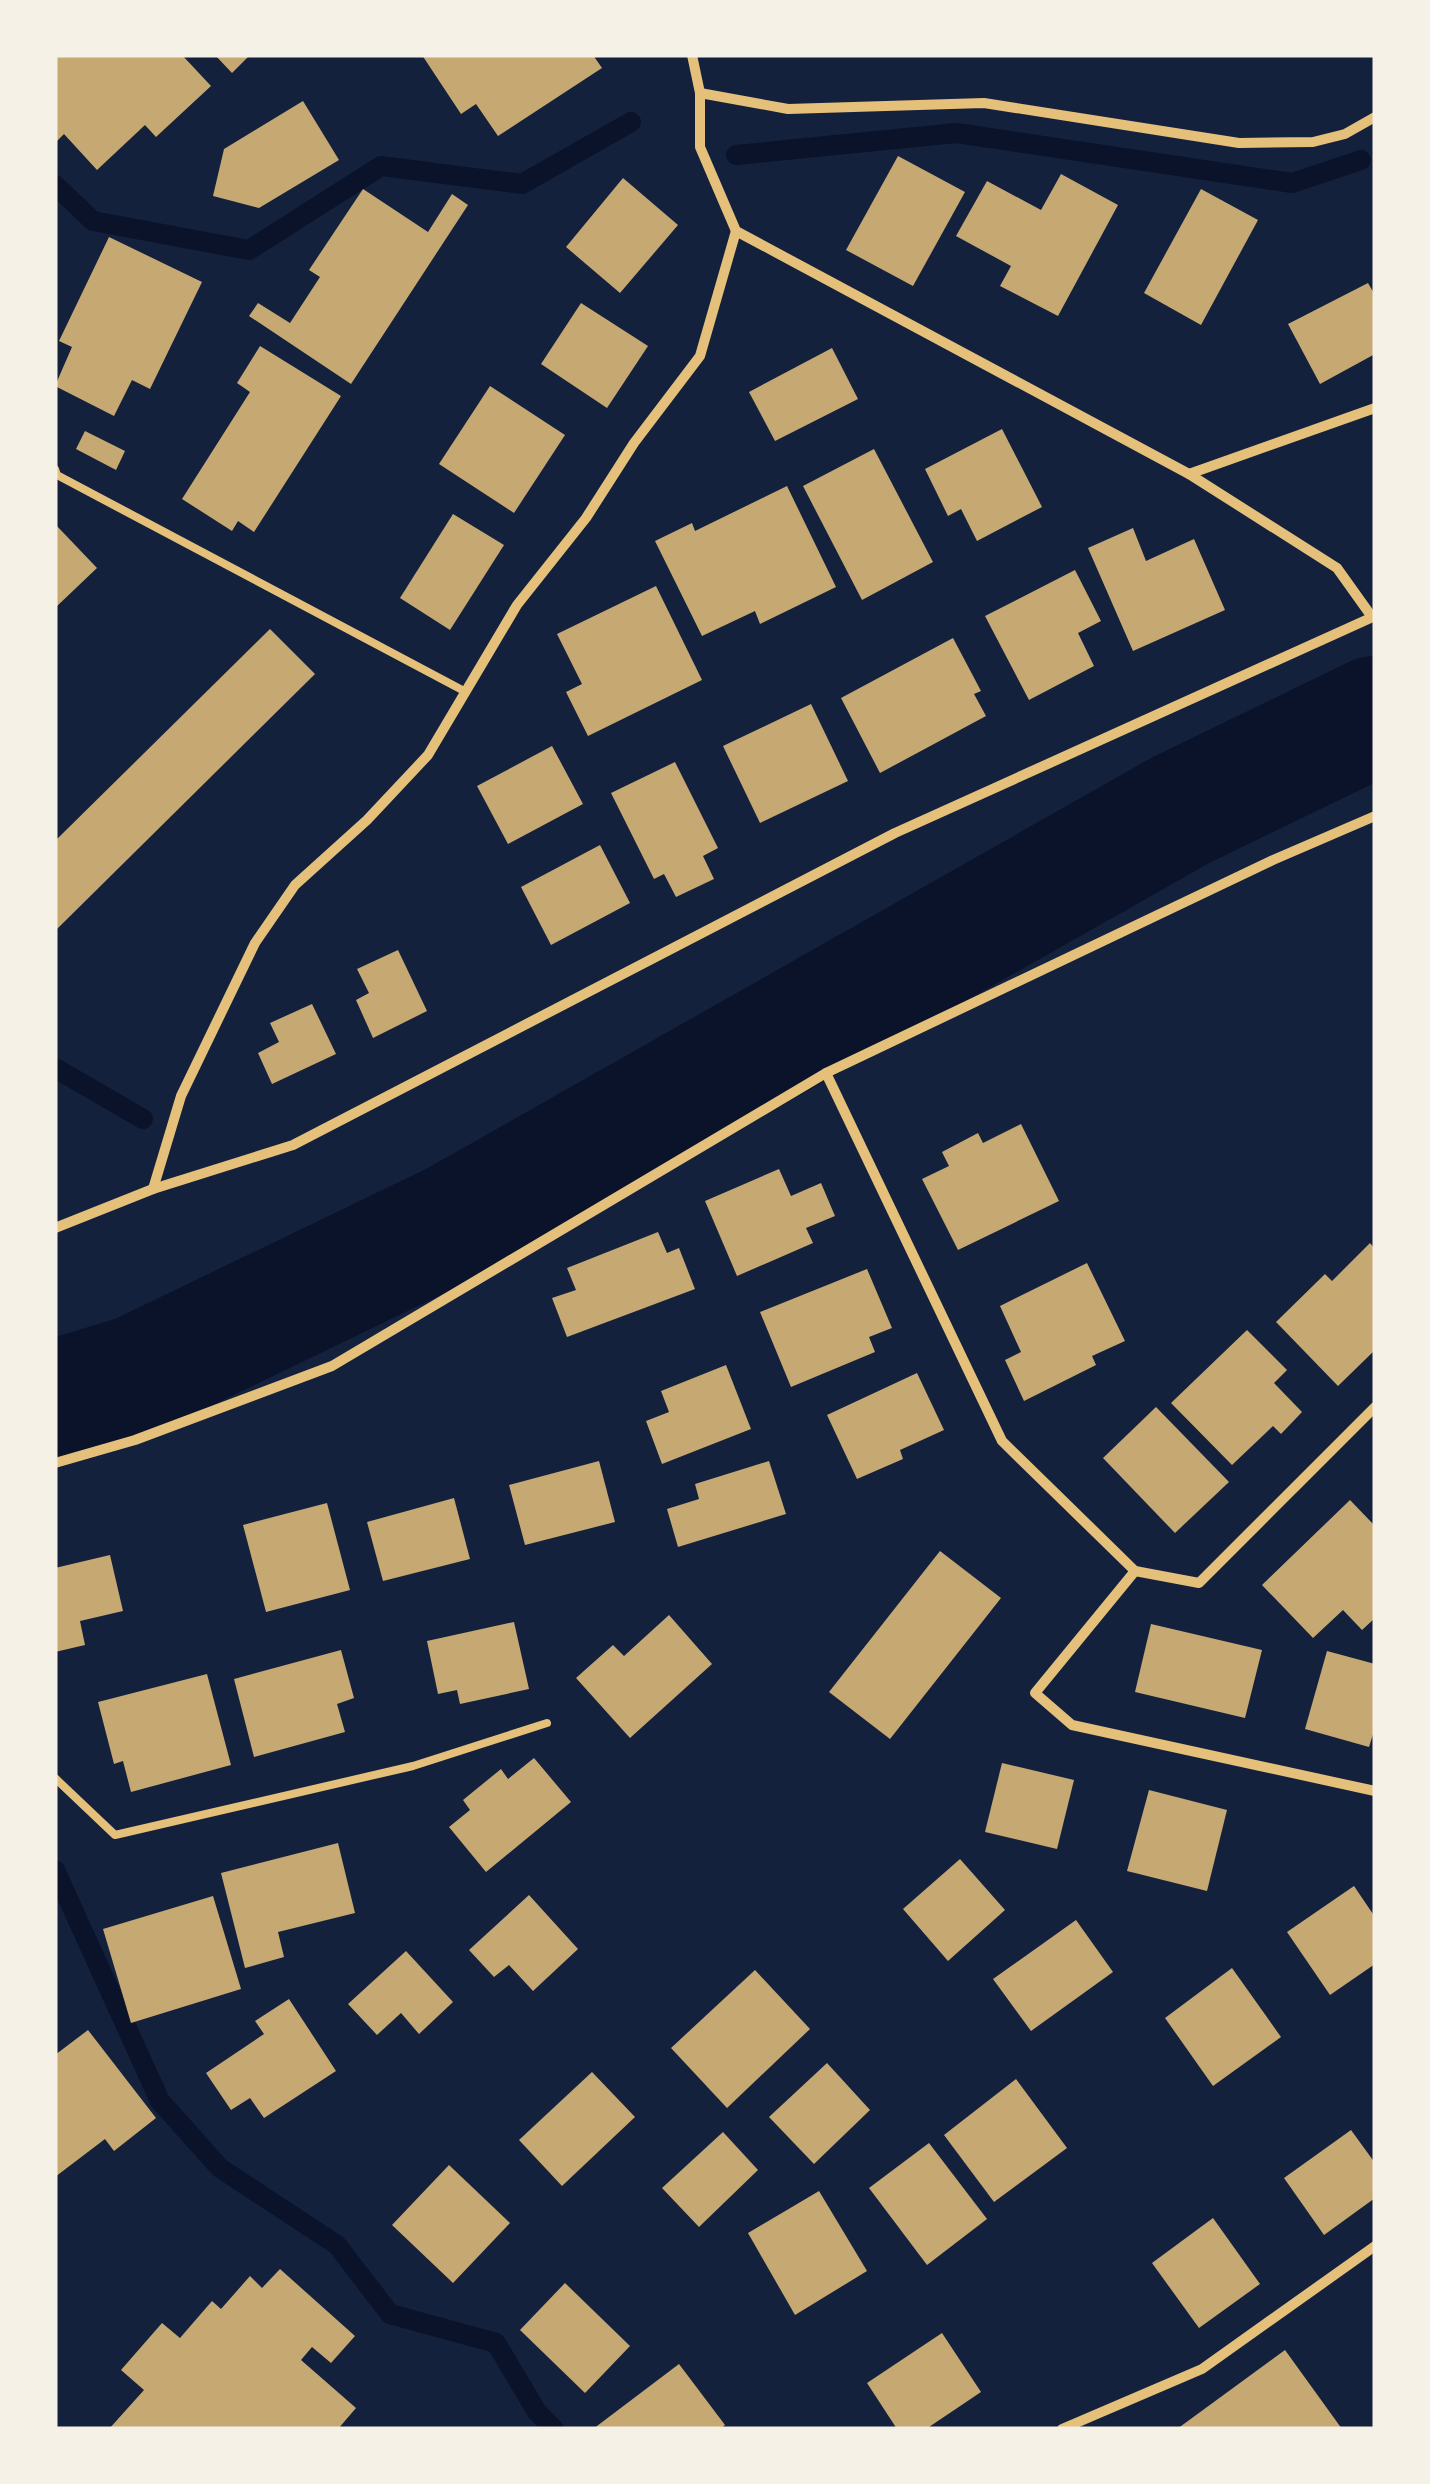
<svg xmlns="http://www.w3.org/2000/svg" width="1430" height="2484" font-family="Raleway,sans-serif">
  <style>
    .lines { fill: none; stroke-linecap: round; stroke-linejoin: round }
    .stream { stroke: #0b132b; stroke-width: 20 }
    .river { stroke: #0b132b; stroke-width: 120 }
    .building { fill: #c6a872 }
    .service { stroke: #e5c07b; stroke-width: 8 }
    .minor { stroke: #e5c07b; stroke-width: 10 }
  </style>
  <rect width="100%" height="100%" fill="#14213d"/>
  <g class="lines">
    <!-- stream -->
    <g class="stream">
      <path d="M736,155L956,133L1292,183L1361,160"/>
      <path d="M55,185L93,221L249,250L381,166L522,184L631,122"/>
      <path d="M55,1068L143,1119"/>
      <path d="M55,1870L160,2101L220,2168L337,2245L390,2314L496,2343L537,2412L554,2429"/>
    </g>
    <!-- river -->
    <path class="river" d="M55,1400L137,1375L456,1221L1181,810L1375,716"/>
  </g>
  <!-- building -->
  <g class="building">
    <path d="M55,55H182L211,86L156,137L145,125L97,170L64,134L55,143Z"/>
    <path d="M215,55H250L232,73Z"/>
    <path d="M422,55H593L602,68L498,136L476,104L461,114Z"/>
    <path d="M303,101L339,160L259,208L213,196L224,149Z"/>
    <path d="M898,156L965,192L913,286L846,250Z"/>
    <path d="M1061,174L1118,205L1058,316L1000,286L1011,266L956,236L987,181L1041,210Z"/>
    <path d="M623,178L678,225L620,293L566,247Z"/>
    <path d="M363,189L428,232L452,194L468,205L351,384L249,316L258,303L290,323L320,277L309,270Z"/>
    <path d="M1201,189L1258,220L1201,325L1144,293Z"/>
    <path d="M109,237L202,282L150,389L132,380L114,416L55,386L72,347L59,341Z"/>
    <path d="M1368,283L1375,295V354L1320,384L1288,324Z"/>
    <path d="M581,303L648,346L607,408L541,364Z"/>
    <path d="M260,346L341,396L254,532L238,521L232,531L182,499L250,392L237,383Z"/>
    <path d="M832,348L858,399L775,441L749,392Z"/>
    <path d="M490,386L565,435L514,513L439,464Z"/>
    <path d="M1002,429L1042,507L977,541L961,509L948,516L925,469Z"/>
    <path d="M85,431L125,451L116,470L76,449Z"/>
    <path d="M874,449L933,562L862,600L803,486Z"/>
    <path d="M787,486L836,587L760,624L755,611L702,636L655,541L692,523L695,531Z"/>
    <path d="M453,514L504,545L450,630L400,598Z"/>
    <path d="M55,524L97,568L55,608Z"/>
    <path d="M1133,528L1146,561L1194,539L1225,610L1133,651L1088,548Z"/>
    <path d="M1075,570L1101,621L1078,633L1094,666L1029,700L985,616Z"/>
    <path d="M656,586L702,680L588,736L566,692L582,684L557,634Z"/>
    <path d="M270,629L315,674L55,931V841Z"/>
    <path d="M953,638L981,691L974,694L986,716L880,773L841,698Z"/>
    <path d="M811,704L848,781L760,823L723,746Z"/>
    <path d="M552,746L583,804L508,844L477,786Z"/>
    <path d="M675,762L718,848L703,856L714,879L676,897L664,874L654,879L611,793Z"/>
    <path d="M600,845L630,903L551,945L521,887Z"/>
    <path d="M398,950L427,1011L373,1038L356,1000L369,993L357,969Z"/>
    <path d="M312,1004L336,1054L272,1084L258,1053L279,1042L270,1023Z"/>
    <path d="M1021,1124L1059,1201L958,1250L922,1179L949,1166L942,1152L978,1133L983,1143Z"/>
    <path d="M779,1169L791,1196L821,1183L835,1216L806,1228L813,1243L737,1276L705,1201Z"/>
    <path d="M658,1232L667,1253L679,1248L695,1289L567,1337L552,1298L576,1290L567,1268Z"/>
    <path d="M1370,1243L1375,1249V1350L1338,1386L1276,1322L1325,1274L1332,1281Z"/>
    <path d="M1087,1263L1125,1341L1092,1356L1096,1365L1024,1401L1005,1360L1021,1352L1000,1306Z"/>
    <path d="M867,1269L892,1328L869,1337L875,1352L791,1387L760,1312Z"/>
    <path d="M1247,1330L1287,1370L1274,1383L1302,1412L1281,1434L1273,1426L1232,1465L1171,1403Z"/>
    <path d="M726,1365L751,1429L662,1464L646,1421L669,1412L661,1391Z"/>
    <path d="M917,1373L944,1430L900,1450L903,1459L857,1479L827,1415Z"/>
    <path d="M1156,1407L1229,1482L1175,1533L1103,1458Z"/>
    <path d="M599,1461L615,1522L525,1545L509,1485Z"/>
    <path d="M769,1461L786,1514L678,1547L667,1509L699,1499L695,1484Z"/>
    <path d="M454,1498L470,1559L383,1581L367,1522Z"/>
    <path d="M1350,1500L1375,1526V1618L1362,1630L1343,1610L1313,1638L1262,1585Z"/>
    <path d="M327,1503L350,1590L266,1612L243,1525Z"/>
    <path d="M940,1551L1001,1598L890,1739L829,1692Z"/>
    <path d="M110,1555L123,1611L80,1621L85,1645L55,1652V1568Z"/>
    <path d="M669,1615L712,1664L630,1738L576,1678L613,1645L624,1656Z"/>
    <path d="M514,1622L529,1689L460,1704L457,1690L438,1694L427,1641Z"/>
    <path d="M1151,1624L1262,1650L1245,1718L1135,1692Z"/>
    <path d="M341,1650L354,1698L337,1704L345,1732L254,1757L234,1679Z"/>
    <path d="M1327,1651L1375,1664V1728L1369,1747L1305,1729Z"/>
    <path d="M207,1674L231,1765L131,1792L123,1761L114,1764L98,1702Z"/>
    <path d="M534,1758L571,1802L486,1872L449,1827L470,1810L463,1800L501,1769L508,1779Z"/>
    <path d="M1002,1763L1074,1780L1057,1849L985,1832Z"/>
    <path d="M1149,1790L1227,1810L1207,1891L1127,1871Z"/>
    <path d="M338,1843L355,1913L278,1932L284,1957L245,1968L221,1873Z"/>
    <path d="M960,1859L1005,1910L948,1961L903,1909Z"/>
    <path d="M1354,1886L1375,1917V1964L1330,1995L1287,1932Z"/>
    <path d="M529,1895L578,1949L533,1991L509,1965L494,1977L469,1950Z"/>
    <path d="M213,1896L241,1989L131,2023L103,1929Z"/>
    <path d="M1076,1920L1113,1972L1031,2031L993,1979Z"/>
    <path d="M406,1951L453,2002L419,2034L401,2013L377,2035L348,2004Z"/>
    <path d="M1232,1968L1281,2037L1213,2086L1165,2018Z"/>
    <path d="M755,1970L810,2029L727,2108L671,2048Z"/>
    <path d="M289,1999L336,2071L264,2118L250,2098L231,2110L206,2073L264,2034L255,2021Z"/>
    <path d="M88,2030L156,2118L114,2151L105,2139L55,2177V2055Z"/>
    <path d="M827,2063L870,2110L814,2164L769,2117Z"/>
    <path d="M592,2072L635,2117L562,2186L519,2140Z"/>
    <path d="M1016,2079L1067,2148L994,2202L944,2135Z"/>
    <path d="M1351,2130L1375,2163V2198L1324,2235L1284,2178Z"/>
    <path d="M723,2132L758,2170L699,2227L662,2188Z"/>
    <path d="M929,2143L987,2219L927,2265L869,2188Z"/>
    <path d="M449,2165L510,2223L453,2283L392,2225Z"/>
    <path d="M819,2191L867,2271L795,2315L748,2233Z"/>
    <path d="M1213,2218L1260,2284L1199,2328L1152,2263Z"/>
    <path d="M280,2269L355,2336L331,2363L312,2347L301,2360L356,2408L338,2429H109L144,2390L121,2370L162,2323L180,2338L212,2301L221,2309L250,2276L262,2288Z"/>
    <path d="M565,2283L630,2346L585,2393L520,2330Z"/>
    <path d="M942,2333L981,2392L926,2429H897L867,2383Z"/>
    <path d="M1285,2350L1342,2429H1177Z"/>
    <path d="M679,2364L725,2425L720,2429H593Z"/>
  </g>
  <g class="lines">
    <!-- service -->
    <g class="service">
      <path d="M55,469L57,475L466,692"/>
      <path d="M55,1778L115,1835L413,1766L547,1723"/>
    </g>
    <!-- minor -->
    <g class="minor">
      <path d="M692,55L700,93V147L736,231L1189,474L1337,568L1372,617"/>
      <path d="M700,93L788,109L984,103L1239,143L1313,142L1345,134L1375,117"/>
      <path d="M1189,474L1375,408"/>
      <path d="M826,1073L1002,1441L1135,1571L1199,1583L1375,1407"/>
      <path d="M153,1189L181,1096L255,943L295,885L367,820L428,755L517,605L586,518L634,443L700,356L736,231"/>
      <path d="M55,1228L153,1189L293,1145L895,833L1375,616"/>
      <path d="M55,1463L135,1440L332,1366L826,1073L1273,860L1375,816"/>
      <path d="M1135,1571L1035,1693L1072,1725L1375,1791"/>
      <path d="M1062,2429L1202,2369L1375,2246"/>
    </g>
  </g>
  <!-- border -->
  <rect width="1430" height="2484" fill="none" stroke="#f6f1e7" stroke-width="115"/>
</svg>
